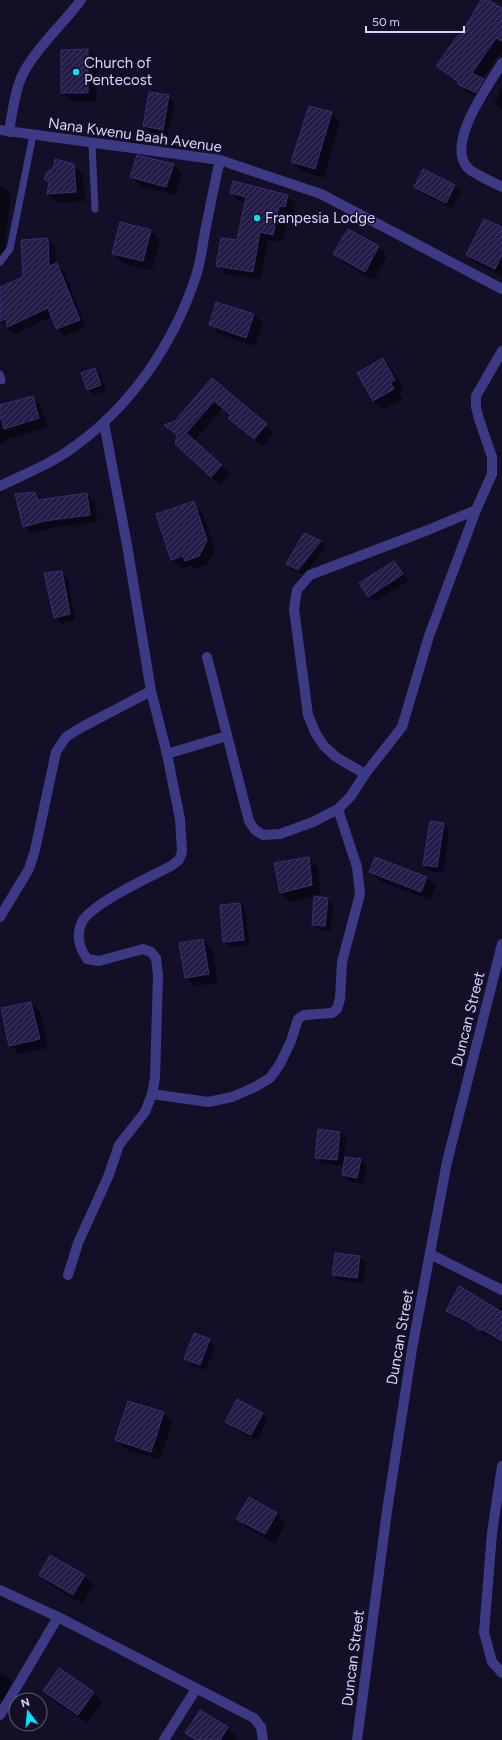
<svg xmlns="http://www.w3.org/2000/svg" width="502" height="1740" font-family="Figtree,sans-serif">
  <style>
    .shadow { fill: #0007; fill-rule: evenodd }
    .building { fill: url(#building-hatch); stroke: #3b2d73 }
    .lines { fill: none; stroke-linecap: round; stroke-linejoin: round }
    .service { stroke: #3d3a85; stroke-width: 7 }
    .minor { stroke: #3d3a85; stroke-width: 10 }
    .poi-dot { fill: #00e5ff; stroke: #130f26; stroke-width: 1.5 }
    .labels { text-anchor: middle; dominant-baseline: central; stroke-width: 3; stroke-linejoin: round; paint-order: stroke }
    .poi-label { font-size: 15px; fill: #d9d4ff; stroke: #130f26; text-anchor: start }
    .street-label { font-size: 15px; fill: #d9d4ff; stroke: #130f26 }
  </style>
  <defs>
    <pattern id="building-hatch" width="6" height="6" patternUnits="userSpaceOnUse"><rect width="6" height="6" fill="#241b47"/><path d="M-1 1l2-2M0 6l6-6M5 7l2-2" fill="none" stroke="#433b63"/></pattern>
  </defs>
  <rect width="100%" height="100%" fill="#130f26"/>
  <!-- shadow -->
  <g class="shadow">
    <path d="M482,0H486L502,9V50L482,79L492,88L485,101L467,92L459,83L438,66L460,38Z"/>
    <path d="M87,50L97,59L96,101H71L62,92Z"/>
    <path d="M502,89V110L494,102Z"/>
    <path d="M168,96L174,102L168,135L150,132L144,126Z"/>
    <path d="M331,113L340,122L324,178L302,171L293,162Z"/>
    <path d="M73,165L83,174L85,201L57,203L48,194L50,184L45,179Z"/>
    <path d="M173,165L182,174L175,195L140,186L131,177Z"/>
    <path d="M423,170L455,186L461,192L452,208L421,193L415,187Z"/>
    <path d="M0,185L11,194L4,255H0Z"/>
    <path d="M231,193L287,196L296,204L293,215L288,214L282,242L268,240L261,279L226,274L217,265L238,242L246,203L239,201Z"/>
    <path d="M120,224L151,231L160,240L152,270L122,263L113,253Z"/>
    <path d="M502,228V276L475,263L467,255Z"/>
    <path d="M48,239L55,247L56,264L64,271L86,327L64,336L57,328L53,316L15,334L0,321V298L24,278Z"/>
    <path d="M378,247L387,256L374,280L344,263L335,254Z"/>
    <path d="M254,314L263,324L255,346L219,334L210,325Z"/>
    <path d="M383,360L392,369L404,389L399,392L403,399L383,410L374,401L359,374Z"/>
    <path d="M95,369L101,375L106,391L94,395L88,389Z"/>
    <path d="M212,380L274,433L263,447L238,426L230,418L232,416L223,408L194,441L230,474L220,485L176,444L178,436L166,425L175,422Z"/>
    <path d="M32,397L41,406L48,427L5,440L6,442L0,445V406Z"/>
    <path d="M35,493L42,500L87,494L95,502L97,522L52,528L32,534L24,526ZM49,519V521L28,527V524Z"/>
    <path d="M193,503L202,512L215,549L208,564L195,569L191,565L181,569L172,560L157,515Z"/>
    <path d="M320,541L326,547L304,575L293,570L287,564Z"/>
    <path d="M394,562L409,581L375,602L369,596Z"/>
    <path d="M61,572L68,578L75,620L61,624L55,618L46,574Z"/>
    <path d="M443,824L449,830L443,873L430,871L424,865Z"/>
    <path d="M309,858L318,868L321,894L290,902L281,893L275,864Z"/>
    <path d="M371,872L427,877L436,886L430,900L380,881Z"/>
    <path d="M327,898L333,904L331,931L319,930L313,924Z"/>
    <path d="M240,904L246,910L249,945L230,947L224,941Z"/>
    <path d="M203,940L212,949L218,983L195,986L186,977Z"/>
    <path d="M31,1003L40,1012L48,1048L19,1054L10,1045Z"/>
    <path d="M319,1130L340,1132L346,1138L343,1166L322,1163L316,1157Z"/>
    <path d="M360,1160L366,1166L363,1184L349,1181L343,1175Z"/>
    <path d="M360,1257L366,1263L363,1283L339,1280L333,1274Z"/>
    <path d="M500,1308L502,1309V1343L487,1334L486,1336L475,1328L453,1316L447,1310L499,1311Z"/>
    <path d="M209,1340L215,1346L206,1370L192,1365L186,1359Z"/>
    <path d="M128,1402L164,1413L173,1422L160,1460L125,1449L116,1440Z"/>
    <path d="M262,1413L268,1419L257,1440L233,1428L227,1422Z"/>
    <path d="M277,1514L286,1523L275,1543L247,1528L238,1519Z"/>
    <path d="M51,1557L84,1576L93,1585L83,1604L49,1584L40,1575Z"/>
    <path d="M0,1673L5,1675L12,1683L5,1701L0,1699Z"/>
    <path d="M44,1691L93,1693L102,1702L87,1723L53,1700Z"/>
    <path d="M201,1711L228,1728L237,1737L235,1740H194L187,1733Z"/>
  </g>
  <!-- building -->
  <g class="building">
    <path d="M481,0H488L502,8V41L496,38L472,73L484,79L476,93L457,84L459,82L436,66L458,35L460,36Z"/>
    <path d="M88,49V93H61V50Z"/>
    <path d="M149,92L169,95L163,130L143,126Z"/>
    <path d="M309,106L332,112L315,169L291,162Z"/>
    <path d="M137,155L174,164L166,187L130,177Z"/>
    <path d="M55,159L74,164L76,192L47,194L49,182L44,179L48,171L53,169Z"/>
    <path d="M423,169L455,185L446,203L414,187Z"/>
    <path d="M233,181L288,195L285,207L279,206L273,235L260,232L253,272L216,266L221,238L237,240L246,197L230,193Z"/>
    <path d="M484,219L502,227V255L495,269L466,255Z"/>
    <path d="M120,222L151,230L143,261L112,254Z"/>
    <path d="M348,229L379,246L365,272L333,254Z"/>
    <path d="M48,238L49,266L57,263L80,320L56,329L48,308L7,327L6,319L0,321V287L23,277L21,240Z"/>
    <path d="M216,302L254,314L246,338L209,325Z"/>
    <path d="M383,358L395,380L390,382L394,389L373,401L357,373Z"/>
    <path d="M95,368L101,385L87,390L81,373Z"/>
    <path d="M212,378L267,424L254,439L228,418L231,415L214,401L186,433L222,465L211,477L175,444L177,435L164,425L175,421Z"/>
    <path d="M33,396L39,418L4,429L0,416V405Z"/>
    <path d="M35,492L38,500L87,493L90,515L44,521L23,527L15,494Z"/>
    <path d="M194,501L207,540L199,556L185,561L183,556L171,560L156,514Z"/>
    <path d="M304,533L321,541L298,570L286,564Z"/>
    <path d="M394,561L403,574L368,597L359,583Z"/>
    <path d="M62,571L70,614L54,618L44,573Z"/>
    <path d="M430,821L444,823L437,867L423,865Z"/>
    <path d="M309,857L312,885L280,893L274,863Z"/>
    <path d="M375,857L427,877L421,892L369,872Z"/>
    <path d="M314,896L328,898L325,926L312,925Z"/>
    <path d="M240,903L244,940L223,942L220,905Z"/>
    <path d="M203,939L209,974L185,978L179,943Z"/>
    <path d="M31,1002L40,1039L9,1046L1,1008Z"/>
    <path d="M318,1129L340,1132L337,1160L315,1158Z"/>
    <path d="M345,1157L361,1159L357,1178L342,1175Z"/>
    <path d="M335,1253L360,1256L357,1278L332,1275Z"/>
    <path d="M459,1286L502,1312V1341L481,1329L480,1331L468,1322L446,1311Z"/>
    <path d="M194,1333L210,1339L200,1365L184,1359Z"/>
    <path d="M237,1399L263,1413L251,1435L225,1422Z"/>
    <path d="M128,1401L164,1412L151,1452L115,1440Z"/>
    <path d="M249,1497L277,1513L265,1534L236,1519Z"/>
    <path d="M50,1555L85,1575L73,1595L39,1575Z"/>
    <path d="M59,1668L94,1692L78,1715L43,1691Z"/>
    <path d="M200,1710L228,1727L220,1740H196L185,1733Z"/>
  </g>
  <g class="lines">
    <!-- service -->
    <g class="service">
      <path d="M92,144L95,209"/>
      <path d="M0,262L10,249L33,135"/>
      <path d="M0,374L2,381"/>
    </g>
    <!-- minor -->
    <g class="minor">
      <path d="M502,63C489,85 446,142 467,167C473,174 493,182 502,187"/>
      <path d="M0,130L220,160L321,194L502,289"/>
      <path d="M9,132C12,115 14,95 21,78C32,52 64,23 81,0"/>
      <path d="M0,486C25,474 53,463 75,446C132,405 174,343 196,276C200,264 202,250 204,237C209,212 214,186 220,160"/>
      <path d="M207,657L249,821L255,830L263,835L280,834L313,822L338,809L351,796L365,774L402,727L429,636L476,510L492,474V457L479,419L476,407V396L502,351"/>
      <path d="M167,754L227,736"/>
      <path d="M365,774L336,757L324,746L315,732L308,715L294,609L297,590L310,575L428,530L476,510"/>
      <path d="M0,917L29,869L35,850L56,752L66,737L82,727L151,691"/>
      <path d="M152,1094L208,1102L232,1097L255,1087L270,1078L280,1064L291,1041L298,1019L304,1015L332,1013L337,1009L340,999L342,962L360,894L357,867L338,809"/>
      <path d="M430,1254L502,1290"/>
      <path d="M68,1275L78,1243L108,1177L119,1145L145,1112L152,1094L155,1078L158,975L156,958L151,952L143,949L99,961L87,959C80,949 76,937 81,924C88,905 152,876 171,866L179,860L182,852L180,819L167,754L151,691L127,545L104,423"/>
      <path d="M502,1466L492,1533L484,1632L492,1662L502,1673"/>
      <path d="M0,1590L58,1617L254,1718L261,1727L263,1740"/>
      <path d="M0,1715L58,1617"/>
      <path d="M164,1740L196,1689"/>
      <path d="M357,1740L387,1511L412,1349L447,1162L502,944"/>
    </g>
  </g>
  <!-- markers -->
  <g class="poi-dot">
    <circle cx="76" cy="72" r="4"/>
    <circle cx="257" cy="218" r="4"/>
  </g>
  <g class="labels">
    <!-- poi labels -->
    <g class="poi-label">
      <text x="84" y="63">Church of<tspan x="84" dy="17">Pentecost</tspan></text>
      <text x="265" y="218">Franpesia Lodge</text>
    </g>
    <!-- street labels -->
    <g class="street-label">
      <text transform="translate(135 135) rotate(8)">Nana Kwenu Baah Avenue</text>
      <text transform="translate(468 1019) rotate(-76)">Duncan Street</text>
      <text transform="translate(400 1337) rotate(-80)">Duncan Street</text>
      <text transform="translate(353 1658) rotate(-83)">Duncan Street</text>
    </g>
  </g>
  <!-- north arrow -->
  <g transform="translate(28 1712) rotate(344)"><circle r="19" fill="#130f26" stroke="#625e7d"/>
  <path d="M0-3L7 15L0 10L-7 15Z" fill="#00e5ff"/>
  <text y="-6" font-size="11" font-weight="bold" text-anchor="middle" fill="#d9d4ff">N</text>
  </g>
  <!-- scale -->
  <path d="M366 26v6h98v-6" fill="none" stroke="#d9d4ff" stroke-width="2"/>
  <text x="372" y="26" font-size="12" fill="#d9d4ff" stroke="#130f26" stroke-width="3" paint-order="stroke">50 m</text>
</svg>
